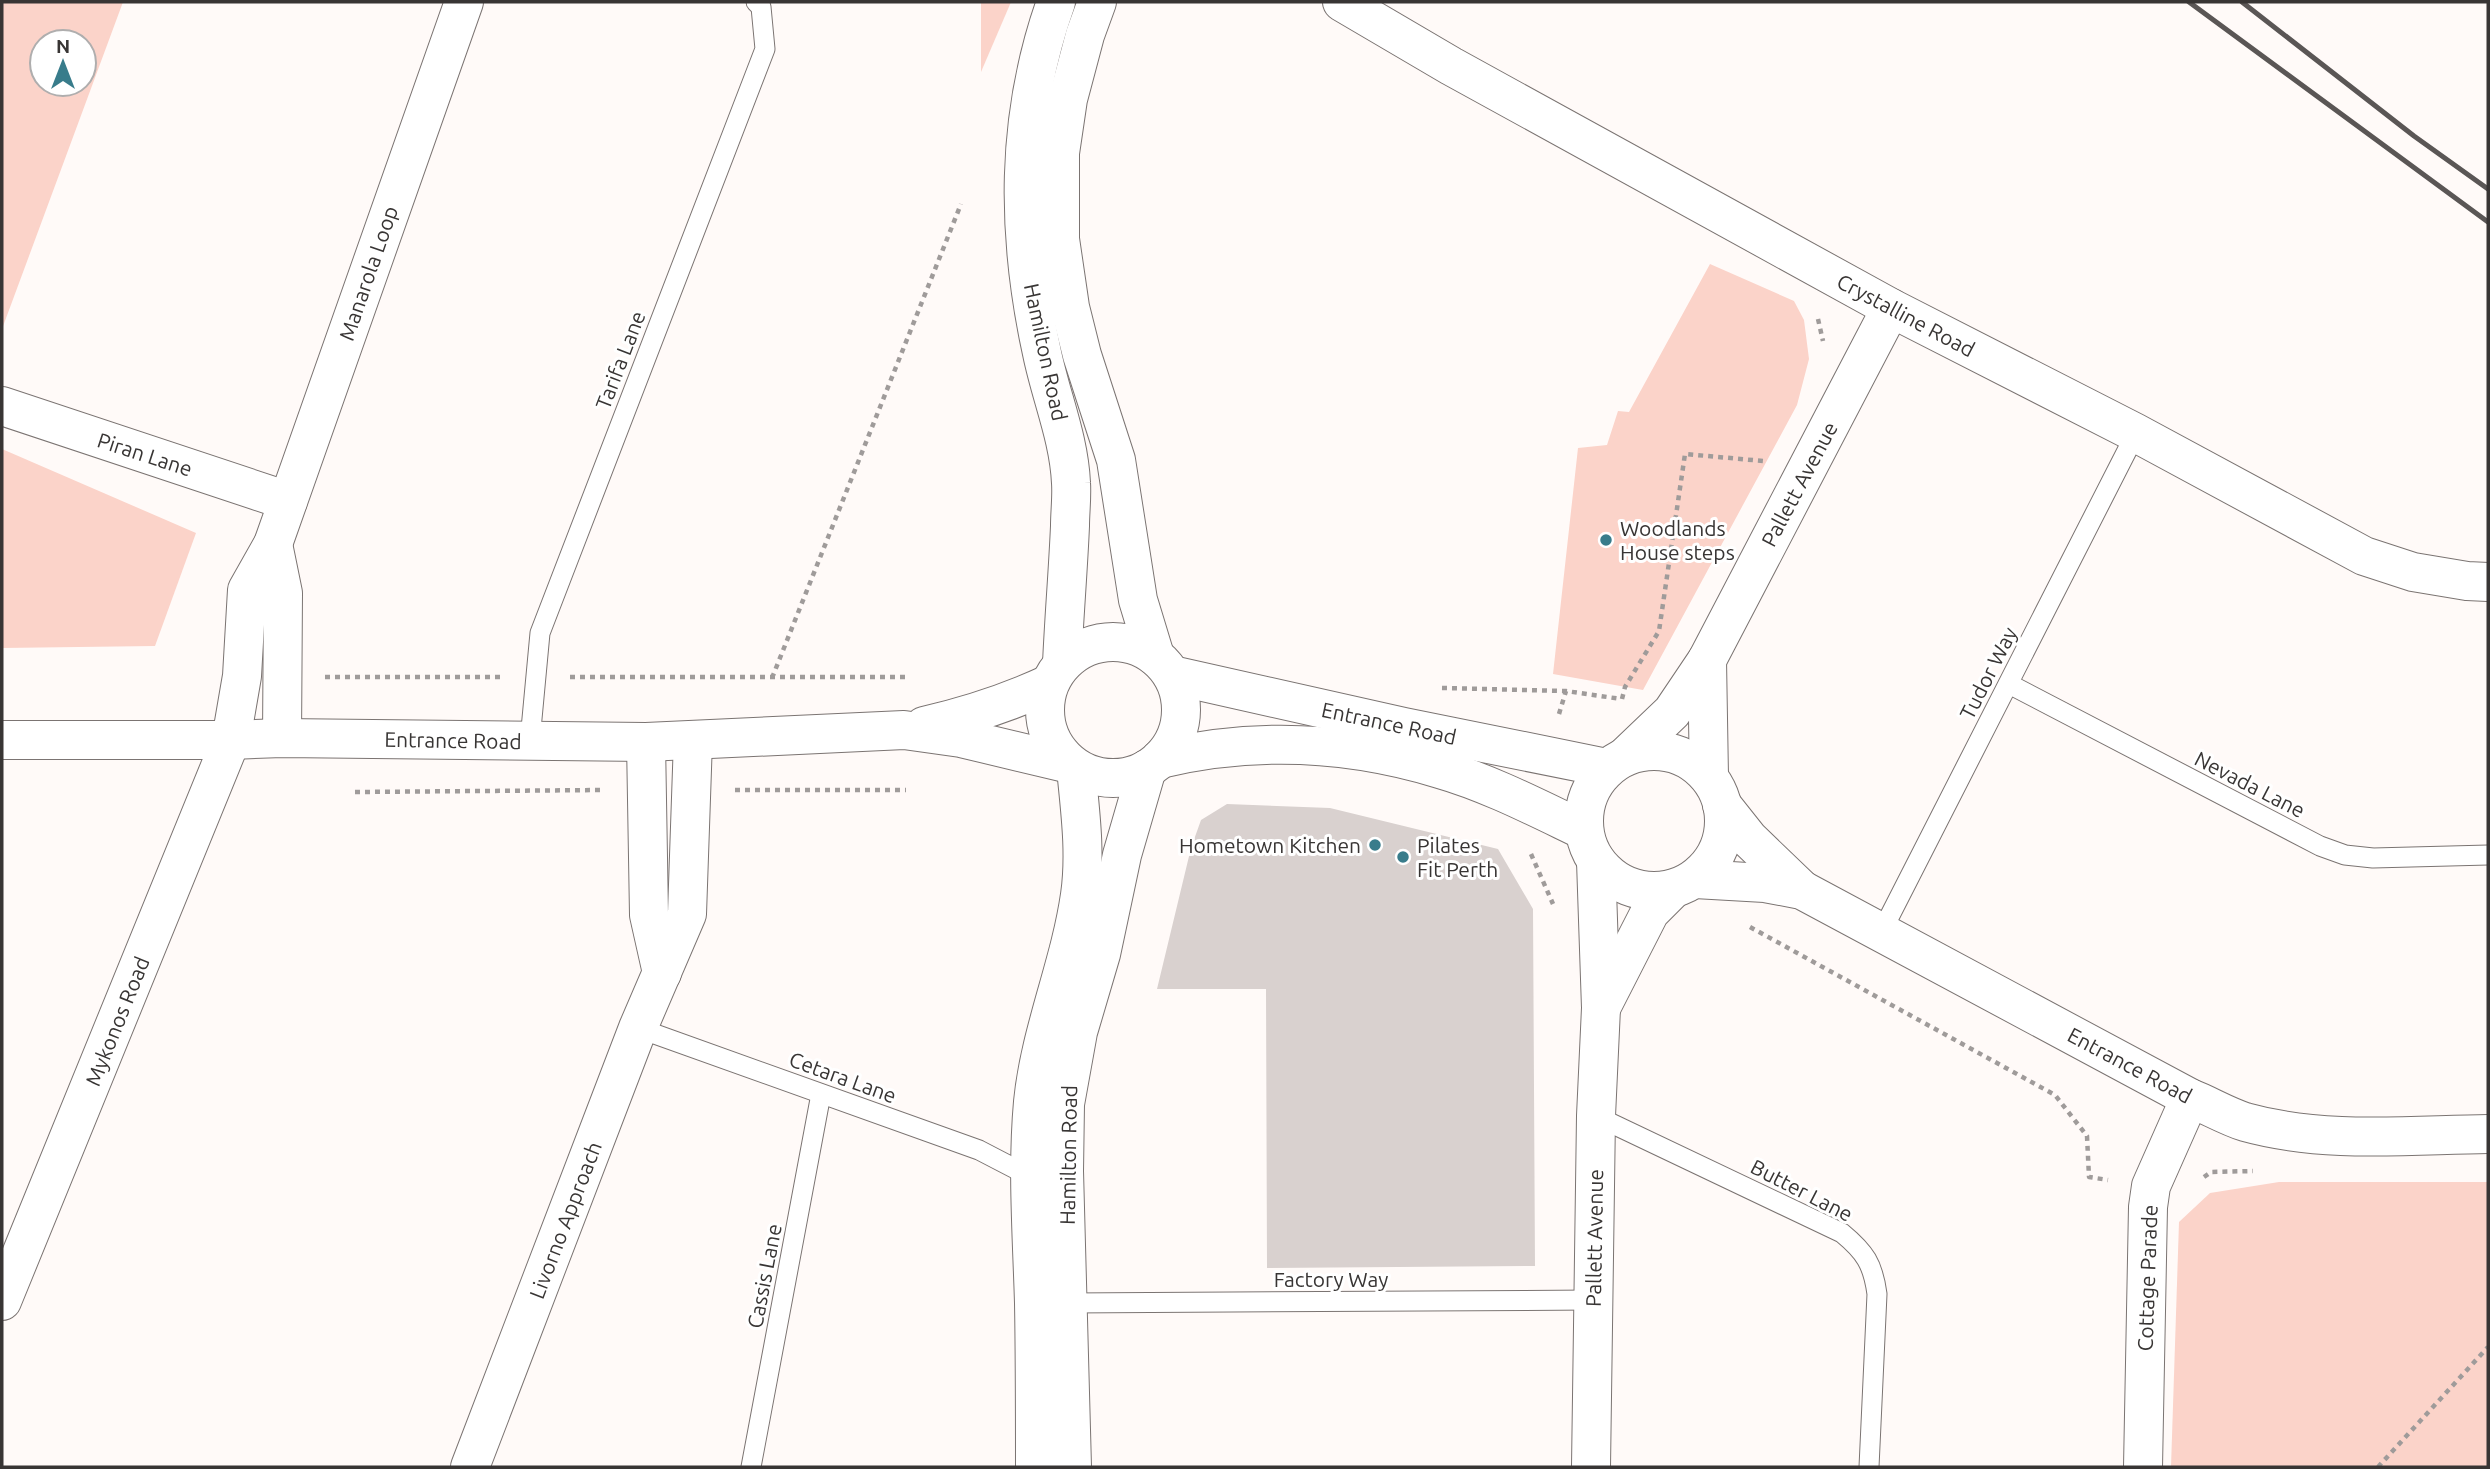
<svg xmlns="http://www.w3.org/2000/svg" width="2490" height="1469" font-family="Ubuntu,sans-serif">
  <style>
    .green { fill: #fbd3c9; fill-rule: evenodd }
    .building { fill: #d9d1cf }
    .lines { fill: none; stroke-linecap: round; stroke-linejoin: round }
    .lane-casing { stroke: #7b7472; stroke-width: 21 }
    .street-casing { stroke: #7b7472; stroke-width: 40 }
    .secondary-casing { stroke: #7b7472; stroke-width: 40 }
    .path { stroke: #9f9b9a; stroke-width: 4.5; stroke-dasharray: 5 5; stroke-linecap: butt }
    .lane { stroke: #fff; stroke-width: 19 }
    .street { stroke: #fff; stroke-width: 38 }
    .secondary { stroke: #fff; stroke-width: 38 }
    .rail { stroke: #5a5655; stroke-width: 5 }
    .poi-dot { fill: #387c8b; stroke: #fff; stroke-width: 2.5 }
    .labels { text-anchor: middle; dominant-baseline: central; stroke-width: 6; stroke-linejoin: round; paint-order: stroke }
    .street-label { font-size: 21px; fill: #383534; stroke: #fff }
    .poi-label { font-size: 21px; fill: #383534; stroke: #fff; text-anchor: start }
  </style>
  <rect width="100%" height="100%" fill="#fffaf8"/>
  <!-- green -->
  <g class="green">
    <path d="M2,2H123L2,329ZM42,42H84V84H42Z"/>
    <path d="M981,2H1011L981,72Z"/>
    <path d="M1710,264L1794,301L1804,320L1809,359L1797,405L1643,690L1553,674L1578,448L1607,445L1618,411L1629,412Z"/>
    <path d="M2,449L196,533L155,646L2,648Z"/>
    <path d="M2279,1182H2488V1467H2171L2179,1222L2210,1193Z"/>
  </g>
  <!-- building -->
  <path class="building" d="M1227,804L1330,808L1498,849L1533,909L1535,1266L1267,1268L1266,989H1157L1191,848L1201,820Z"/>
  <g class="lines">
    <!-- lane casing -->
    <g class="lane-casing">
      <g id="lane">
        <path d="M2009,684L2320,846L2345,855L2373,858L2488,855"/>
        <path d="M530,740L540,633L765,49L761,7L756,2"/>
        <path d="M1881,933L2136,433"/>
        <path d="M638,1028L979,1150L1029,1176"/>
        <path d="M1596,1116L1842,1233C1865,1252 1873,1264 1877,1294L1869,1467"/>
        <path d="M1069,1303L1593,1300"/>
        <path d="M751,1467L821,1094"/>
      </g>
    </g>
    <!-- street casing -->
    <g class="street-casing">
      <g id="street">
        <path d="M1342,2L1451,66L1891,308L2136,433L2364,556L2413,572L2467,581L2488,582"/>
        <path d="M2,406L288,501"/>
        <path d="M273,544L283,593L282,738"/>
        <path d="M1707,660L1709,777"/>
        <path d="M1172,675L1404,727L1607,768"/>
        <path d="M924,726C967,716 1008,703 1049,684"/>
        <path d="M2,740H231L282,738L646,742L904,730L961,738L1070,764"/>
        <path d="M646,742L649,915L662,973"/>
        <circle cx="1654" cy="821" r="70"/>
        <path d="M1627,755L1672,712L1707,660L1891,308"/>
        <path d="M1160,759C1253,737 1348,741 1440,769C1489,783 1537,808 1583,830"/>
        <path d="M1722,805L1749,839L1802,890"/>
        <path d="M1695,879L1765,883L1802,890L2190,1098C2208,1105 2226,1116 2245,1122C2324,1144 2408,1135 2488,1134"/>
        <path d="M1602,1006L1650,912L1673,889"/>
        <path d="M2,1301L231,740L242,676L247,590L273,544L464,2"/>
        <path d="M470,1467L638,1028L687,914L693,740"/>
        <path d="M1591,1467L1596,1116L1601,1008L1596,861"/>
        <path d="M2143,1467L2148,1207L2151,1186L2190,1098"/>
      </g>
    </g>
    <!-- secondary casing -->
    <g class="secondary-casing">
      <g id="secondary">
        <path d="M1056,2C1015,117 1016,234 1042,353C1051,397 1069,438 1071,483C1072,497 1070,512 1070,526C1068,572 1064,618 1062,664"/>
        <path d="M1097,2L1085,35L1068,99L1060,153V239L1070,307L1082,355L1116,460L1138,600L1155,656"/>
        <circle cx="1113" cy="710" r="68"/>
        <path d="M1035,1467C1035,1413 1035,1358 1034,1303C1032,1236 1027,1169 1033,1102C1040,1031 1070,965 1080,895C1086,853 1080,810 1076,768"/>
        <path d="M1072,1467L1064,1171L1065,1104L1078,1032L1101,954L1122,855L1147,769"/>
      </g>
    </g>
    <!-- path -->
    <g class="path">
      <path d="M1818,319L1823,341"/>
      <path d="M325,677H501"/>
      <path d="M570,677H908"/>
      <path d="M772,678L961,204"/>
      <path d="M1442,688L1566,691L1621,699"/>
      <path d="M1622,699L1625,687L1659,631L1685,454L1763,461"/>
      <path d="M1559,714L1566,691"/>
      <path d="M735,790H906"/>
      <path d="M355,792L604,790"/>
      <path d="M1531,854L1553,904"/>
      <path d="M1750,927L2055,1095L2087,1136L2089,1177L2108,1180"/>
      <path d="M2204,1177L2211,1172L2253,1171"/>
      <path d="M2378,1467L2488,1347"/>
    </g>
    <!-- lane -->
    <use href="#lane" class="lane"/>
    <!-- street -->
    <use href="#street" class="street"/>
    <!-- secondary -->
    <use href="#secondary" class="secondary"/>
    <!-- rail -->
    <g class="rail">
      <path d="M2189,2L2488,222"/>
      <path d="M2242,2L2414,136L2488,189"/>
    </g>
  </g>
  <!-- markers -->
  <g class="poi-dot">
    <circle cx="1606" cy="540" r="7"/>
    <circle cx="1375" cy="845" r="7"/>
    <circle cx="1403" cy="857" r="7"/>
  </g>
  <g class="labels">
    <!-- street labels -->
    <g class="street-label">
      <text transform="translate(368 273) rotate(-71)">Manarola Loop</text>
      <text transform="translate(1906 315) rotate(28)">Crystalline Road</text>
      <text transform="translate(1046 352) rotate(78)">Hamilton Road</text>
      <text transform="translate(620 360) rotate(-69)">Tarifa Lane</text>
      <text transform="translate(145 454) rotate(18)">Piran Lane</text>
      <text transform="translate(1799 484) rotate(-62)">Pallett Avenue</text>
      <text transform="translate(1988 673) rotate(-63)">Tudor Way</text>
      <text transform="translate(1389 723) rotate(12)">Entrance Road</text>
      <text transform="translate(453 740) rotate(1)">Entrance Road</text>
      <text transform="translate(2250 784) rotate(27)">Nevada Lane</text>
      <text transform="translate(117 1021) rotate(-68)">Mykonos Road</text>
      <text transform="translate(2130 1065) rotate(28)">Entrance Road</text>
      <text transform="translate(843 1077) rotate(20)">Cetara Lane</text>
      <text transform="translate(1068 1155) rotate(-89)">Hamilton Road</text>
      <text transform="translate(1802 1190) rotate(27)">Butter Lane</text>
      <text transform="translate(565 1220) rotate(-69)">Livorno Approach</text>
      <text transform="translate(1594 1238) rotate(-89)">Pallett Avenue</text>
      <text transform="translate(764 1276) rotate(-79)">Cassis Lane</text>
      <text transform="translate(2147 1278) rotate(-88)">Cottage Parade</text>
      <text x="1331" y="1279">Factory Way</text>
    </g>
    <!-- poi labels -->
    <g class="poi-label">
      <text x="1620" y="528">Woodlands<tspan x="1620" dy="24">House steps</tspan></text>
      <text x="1361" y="845" text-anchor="end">Hometown Kitchen</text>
      <text x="1417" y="845">Pilates<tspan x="1417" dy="24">Fit Perth</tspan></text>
    </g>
  </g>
  <!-- border -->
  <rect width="2490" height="1469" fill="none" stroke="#383534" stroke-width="7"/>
  <!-- north arrow -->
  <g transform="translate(63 63)"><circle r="33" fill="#ffffff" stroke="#afaeae" stroke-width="2"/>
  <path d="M0-5L12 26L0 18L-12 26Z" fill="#387c8b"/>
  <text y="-10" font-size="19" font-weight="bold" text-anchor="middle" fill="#383534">N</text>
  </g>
</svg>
